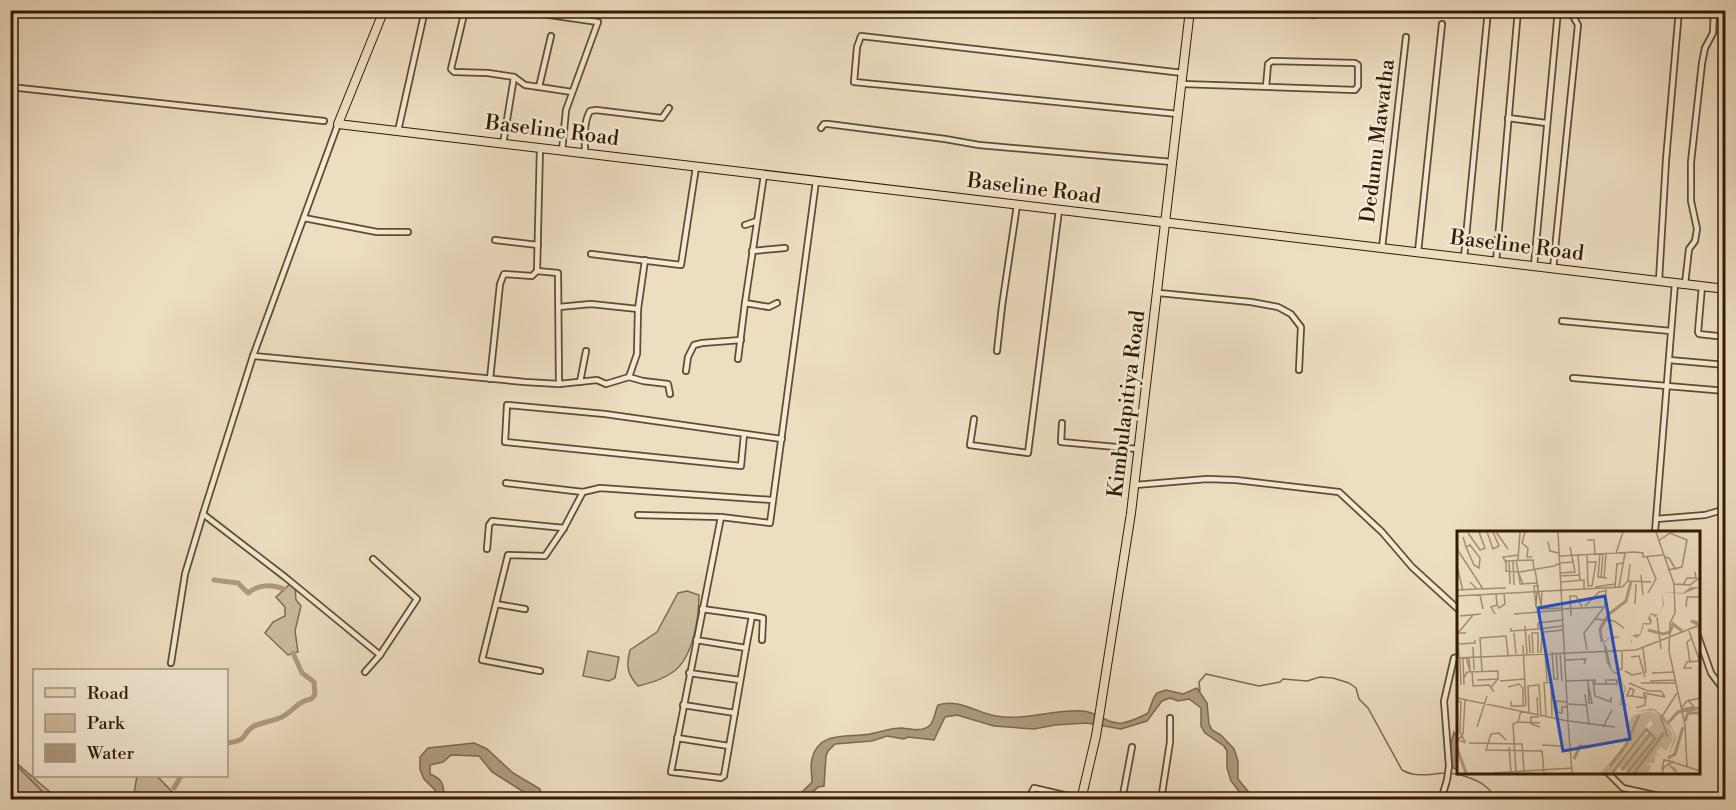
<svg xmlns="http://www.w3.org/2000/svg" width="1736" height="810" font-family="'Libre Bodoni',serif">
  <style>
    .green { fill: #cebda0; stroke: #806c50; stroke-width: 1.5 }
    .water { fill: #ae9c7f; stroke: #7c684c; stroke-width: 1.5 }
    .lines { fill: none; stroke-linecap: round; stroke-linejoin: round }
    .stream { stroke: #7c684c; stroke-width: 1.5 }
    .canal { stroke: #ae9c7f; stroke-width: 5 }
    .street-casing { stroke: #614c30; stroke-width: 8 }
    .primary-casing { stroke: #321b00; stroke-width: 10 }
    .street { stroke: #f4ead7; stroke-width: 4.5 }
    .primary { stroke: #eedec1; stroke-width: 8 }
    .labels { text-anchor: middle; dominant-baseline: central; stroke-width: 5; stroke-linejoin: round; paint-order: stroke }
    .street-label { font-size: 21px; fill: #321b00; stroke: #f4ead7 }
    .inset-river { fill: none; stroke: #ae9c7f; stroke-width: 3 }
    .inset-road { fill: none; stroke: #a39074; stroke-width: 1.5 }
    .view { fill: #1d4ed8; fill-opacity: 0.15; stroke: #1d4ed8; stroke-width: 3 }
    .inset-edge { fill: none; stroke: #321b00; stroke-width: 3 }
  </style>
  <rect width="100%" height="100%" fill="#eedec1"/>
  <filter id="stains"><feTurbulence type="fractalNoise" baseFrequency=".00333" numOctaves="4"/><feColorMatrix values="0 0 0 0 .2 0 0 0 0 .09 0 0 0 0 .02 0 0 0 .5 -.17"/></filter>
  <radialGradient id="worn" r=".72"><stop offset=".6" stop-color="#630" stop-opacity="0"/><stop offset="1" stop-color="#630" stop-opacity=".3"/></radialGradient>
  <!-- green -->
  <g class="green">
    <path d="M290,584L295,587L296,600L301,606L295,631L298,652L288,655L265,633L273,622L285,616V607L276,597Z"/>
    <path d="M687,591L699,595C699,618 693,658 673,672C662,680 650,683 638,686C627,674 626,666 630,650L657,632L678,593Z"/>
    <path d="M588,651L619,657L615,678L609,681L583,676Z"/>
    <path d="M11,759L14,761L58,799H11Z"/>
    <path d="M137,776H157L179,799H133Z"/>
  </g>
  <!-- water -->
  <g class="water">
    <path d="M1197,688L1207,703L1209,724L1212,730L1221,735L1234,749L1238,761V779L1252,796L1253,799H1245L1231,781L1227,768V751L1224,746L1205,733L1201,726V708L1189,699L1178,701L1170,698L1162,701L1147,721L1121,729L1087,723L1055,725L1034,729L994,726L957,715L945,717L934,740L908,737L904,739L887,736L872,741L835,744L828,751L826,756L824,786L818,787L806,799L794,800L812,782C812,775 810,766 812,759C818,730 849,738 870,734C881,732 890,728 902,728C910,729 921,732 929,726C934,723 935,711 938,705C958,698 977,713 996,716C1026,721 1054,709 1083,711C1097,712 1109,725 1123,723C1131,721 1141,717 1148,713L1154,697L1157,693L1166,690L1183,694Z"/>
    <path d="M1454,732L1458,739V770L1453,768C1450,757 1450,743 1454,732Z"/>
    <path d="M474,743L487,749L513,773L540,789L542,799H531L524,792L492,772L479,756L451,755L443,762L430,765V774C443,779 445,786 443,799H435V790L424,779L420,769V757L428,748Z"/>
  </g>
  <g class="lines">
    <!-- stream -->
    <g class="stream">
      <path d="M1200,691L1199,682L1206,674L1259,686L1280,682L1283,679L1307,681L1320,677L1333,678L1349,683L1356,688L1359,699L1368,708L1402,770C1416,778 1429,774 1444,773C1455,772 1477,779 1485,786C1490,790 1494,795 1498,800"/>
      <path d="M10,759L51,800"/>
    </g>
    <!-- canal -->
    <g class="canal">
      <path d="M10,204C22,220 17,242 10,260"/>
      <path d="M214,580L238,583L248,593C259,584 271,584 284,589"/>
      <path d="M226,743C250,741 241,733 254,726C263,722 273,721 282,717C293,711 298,701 311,699L315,695L314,682L302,673L293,653"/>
      <path d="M174,788L181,776"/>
    </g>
    <!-- street casing -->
    <g class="street-casing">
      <g id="street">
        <path d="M465,10L451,69L454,72L488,73L514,77L503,144"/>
        <path d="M515,10L598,22L566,110L562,151"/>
        <path d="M1292,10L1313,15"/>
        <path d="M1717,10L1726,11"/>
        <path d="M551,36L539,87L572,92"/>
        <path d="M514,77L525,85L539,87"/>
        <path d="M1182,84L1355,90L1358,86V65L1355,63L1272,61L1268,64L1266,87"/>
        <path d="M10,87L324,121"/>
        <path d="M1178,114L854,82L857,47L861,36L1183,73"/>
        <path d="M1508,118L1546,123"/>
        <path d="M821,128L824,124H828L945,139L979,145L1172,162"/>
        <path d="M398,131L425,10"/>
        <path d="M585,153C585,140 583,123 590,111L596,110L662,118L669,108"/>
        <path d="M304,218L377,232H408"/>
        <path d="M745,225L757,221"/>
        <path d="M495,240L538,245"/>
        <path d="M1382,248L1406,37"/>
        <path d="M752,251L785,248"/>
        <path d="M1418,252L1442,24"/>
        <path d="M591,254L681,265L696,167"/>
        <path d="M1464,258L1488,10"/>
        <path d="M645,260L638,309L637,354L629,377L643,381L668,384L670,394"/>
        <path d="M1496,262L1518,10"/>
        <path d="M1534,266L1558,10"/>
        <path d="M1553,269L1578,25L1573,16L1574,10"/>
        <path d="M537,271L558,273L559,384"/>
        <path d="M1659,281L1666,160L1679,10"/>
        <path d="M1685,284L1689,249L1695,241L1697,229L1691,201V162L1702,63L1705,48L1713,33L1714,10"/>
        <path d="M1702,286L1698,332L1699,334L1726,337"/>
        <path d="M1159,293L1251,302L1278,307L1291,314L1301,327L1299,370"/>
        <path d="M745,303L769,307L777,303"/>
        <path d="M559,307L591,304L638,309"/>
        <path d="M1562,321L1671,331"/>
        <path d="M997,351L1002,306L1017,205"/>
        <path d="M253,356L525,382L559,384L597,380L606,384L629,377"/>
        <path d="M738,359L745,303L764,175"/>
        <path d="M1669,360L1726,365"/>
        <path d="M686,371L688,357L694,345L702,343L741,340"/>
        <path d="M1573,378L1726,391"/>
        <path d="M490,379L500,284L504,274L532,276L537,271L540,148"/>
        <path d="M580,382L586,351"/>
        <path d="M974,419L970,445L1028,453L1059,210"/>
        <path d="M1062,423L1061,442L1138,449"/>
        <path d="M744,434L741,466L505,442L507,405L605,414L782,439"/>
        <path d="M506,483L583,492"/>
        <path d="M1135,485L1207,479L1236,480L1339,492L1382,532L1412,567L1458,609"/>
        <path d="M203,514L285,577L380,655"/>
        <path d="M638,515L721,517"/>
        <path d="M1656,519L1705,515L1726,509"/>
        <path d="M1655,532L1675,283"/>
        <path d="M487,549L489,525L492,521L564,528"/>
        <path d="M496,604L525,609"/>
        <path d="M702,609L752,616L746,648"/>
        <path d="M752,616L763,618L762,640"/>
        <path d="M1698,636L1711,673L1726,693"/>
        <path d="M696,640L746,648L724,776L721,778L671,772L721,517L770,523L816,181"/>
        <path d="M171,663L185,574L203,514L253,356L338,124"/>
        <path d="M540,671L482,660L508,555L545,556L564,528L583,492L600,488L772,500"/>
        <path d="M365,672L380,655L417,599L373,559"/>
        <path d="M689,673L740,680"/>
        <path d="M683,705L735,713"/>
        <path d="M677,738L729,746"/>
        <path d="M1607,772L1623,788L1677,800"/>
        <path d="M1019,800L1029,798L1034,788L1081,799"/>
        <path d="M1122,800L1132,747"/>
        <path d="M1161,800L1170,742V718"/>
        <path d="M1441,800L1447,780L1449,766L1444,701L1454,658L1458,657"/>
      </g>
    </g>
    <!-- primary casing -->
    <g class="primary-casing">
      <g id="primary">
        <path d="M384,10L338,124L1726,289"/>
        <path d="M1081,800L1096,736L1131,513L1190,10"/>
      </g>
    </g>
    <!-- street -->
    <use href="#street" class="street"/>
    <!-- primary -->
    <use href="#primary" class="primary"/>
  </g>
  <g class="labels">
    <!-- street labels -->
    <g class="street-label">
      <text transform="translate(552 131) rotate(7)">Baseline Road</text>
      <text transform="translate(1378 141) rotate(-83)">Dedunu Mawatha</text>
      <text transform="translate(1034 189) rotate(7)">Baseline Road</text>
      <text transform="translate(1517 246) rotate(7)">Baseline Road</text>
      <text transform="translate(1127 404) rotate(-83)">Kimbulapitiya Road</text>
    </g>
  </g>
  <!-- overview -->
  <g transform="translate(1457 531)">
    <rect width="243" height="243" fill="#eedec1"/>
    <path d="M195,180L205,187L215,201L216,209L209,220L204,216L199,221L205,227L198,223V232H191L194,236L191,242H172L199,206L192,198L196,192L193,190L152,242H143L169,214L174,198L164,192L169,195L176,184ZM194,202L196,207L171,239L165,240L162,236L188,203Z" fill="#cebda0"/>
    <path d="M243,48L233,56H243L226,63L205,61L207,74L201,84L198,86L194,83L193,87L195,89L194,93L191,94L187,93L184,103L180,107L176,105L174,108L175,110L174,112H167L164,106L156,108L155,105L147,112L150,117L155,140L159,141L163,145L169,158L163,173L165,172H168L177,181L194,178H197L207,186L215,197L219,206L217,212L211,225L213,234L218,237L220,240L219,242L212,235L211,228L212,222L218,206L215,198L197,179L177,181L168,173L162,174L168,158L163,145L155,141L150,132L146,111L155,105L164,106L167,112H174V108L176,104L183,103L186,92H193L191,87L194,82L201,84L206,75L205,61L226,62Z" fill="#ae9c7f"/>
    <path class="inset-river" d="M241,92L234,90L242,94L243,110M191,99L206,103L213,101L216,93L225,100M145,111L143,98L152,83L169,70L174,51M228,190L231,182H243M211,192L221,181L243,177M0,217L9,242M211,227L218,223L226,196M117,228L123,215L132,216M153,235L169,214L182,184M165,239L193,203M155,242L190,197M170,242L198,207L189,198M177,242L207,202"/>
    <path class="inset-road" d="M30,1L36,18L42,15L36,1M39,1L51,18M68,1L65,12L71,17L70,26H75M199,1L217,53L218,82L213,92L212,120L228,194L230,236M11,2L23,19L28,17L22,1M6,6L9,16L17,34L22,37L23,27L13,14L9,16M130,9H137L138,24M201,10L213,2L230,9L225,36L211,39M91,11L93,20L102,22M0,18L26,58M159,22L166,1M143,23L141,46L150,47M121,24L123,49M130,24L131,55H135L139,31H130M103,25L178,21L186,22V26L206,24M190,26L199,48L191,62M207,26L212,27L219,39M59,29L63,51M61,29L63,1M52,30L53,53M56,30L57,54M49,32L46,26L61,24M0,35L6,60M77,39L76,29L49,30V40L63,41L97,35L103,32L117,31M103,42L118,41L113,16M184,44L186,64M103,45L123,44M144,46L146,23M147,46L149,23M171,50L194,51M13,51L20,58L49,57M104,51L127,49V58M80,52L84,75L85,60M66,53L62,43L63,53L80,52L78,38M217,53L233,54L243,46M226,54L230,47H239L238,41M138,56L158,53M158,56L160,33L166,32M162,56L168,22M0,59L19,58M80,60L79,76L77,55H82M23,64L26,78L25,74M0,65L165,56L171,50L173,33M178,73L179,53M40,74L42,77L48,73L47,62M128,75L142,61L148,60M229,76L230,66H243M82,78L104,77M105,78L146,76M38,83L34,76L40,74L39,63M57,83L105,79M3,85L24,83M114,85L113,65H119L125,76M200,86L204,118M138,88L157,90L167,97M0,93L2,127M68,95L70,123M54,97V100L81,98V92L106,89M81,98L106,95M232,100L243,131M87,101L106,99M9,102H1L16,84M57,102L59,123M72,104L73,122M1,113L18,112V109M66,114L69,175M16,116L17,139M186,117L189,142M130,119L127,102L148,75L149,57M95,121L97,148H101M76,122L75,102H81V122M84,122L85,103M88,122L90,150M99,122L101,148M103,122L105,150M9,126L13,140L12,126M174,126L182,125L188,146M0,127L179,119L243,94M3,127L4,154M6,127L7,154M108,129L129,128L127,133M233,131L230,111L234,108M235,137H227L230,131L242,130M162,139L165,138V120M25,140L23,107L49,105L51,124M168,140L175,144L185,142M15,141L16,155L32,154L37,161M195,142L217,141M7,147L10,141L41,140V148L34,156M20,149L41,148M131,149L132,172H135L131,152M43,150L68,148M109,150L138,149V153H160V149H149V153M136,150L138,165L154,171V166M193,150L218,149M172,152L191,160H204L208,166M184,152H218M51,156L62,153L66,157V175M128,163L132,194M175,165L177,159L173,157L170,165H175L187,167V162L208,166M80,166L81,184M0,167L111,190L101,1M0,170L4,171L3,201L8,211L3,210M54,170V175H68M111,173L130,174M225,176L230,170L243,167M100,177V181L105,182V176H110M179,177L188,174L189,164M100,178L99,170L110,171M225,178L237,176L231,169M72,182L71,155L82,154L84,185M89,184L87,152L94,151L95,185M82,186H74V193L83,196M112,190L158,196M61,191L83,192M111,191L115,242M20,196L30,165M146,196L155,179M211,206L204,187L220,162M49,209L42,202L34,203L29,219L85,220L87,242M0,211L6,203L8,169M12,212L65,213L67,240M85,214L105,215M52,216L54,241M205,238L207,229L217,231M59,241L56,193L61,191L64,180M36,242L116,237M205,242L207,236L215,231L243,240"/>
    <path class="view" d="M148,65L173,208L106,220L81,77Z"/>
    <rect width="243" height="243" class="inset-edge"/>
  </g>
  <!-- margin -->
  <rect width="1736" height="810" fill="none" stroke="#eedec1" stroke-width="36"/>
  <rect x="12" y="12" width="1712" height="786" fill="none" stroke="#321b00" stroke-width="3"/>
  <rect x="18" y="18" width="1700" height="774" fill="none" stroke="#321b00" stroke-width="1.5"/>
  <!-- legend -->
  <rect x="33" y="669" width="195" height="108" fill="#f4ead7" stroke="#a69781" stroke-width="1.5"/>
  <rect x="45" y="688" width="30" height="9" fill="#eedec1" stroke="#a69781" stroke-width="1.5"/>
  <text x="87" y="699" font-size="18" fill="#321b00">Road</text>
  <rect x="45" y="714" width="30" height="18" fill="#cebda0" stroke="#a69781" stroke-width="1.5"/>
  <text x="87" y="729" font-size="18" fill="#321b00">Park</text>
  <rect x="45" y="744" width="30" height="18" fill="#ae9c7f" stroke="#a69781" stroke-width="1.5"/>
  <text x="87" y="759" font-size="18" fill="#321b00">Water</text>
  <rect width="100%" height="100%" filter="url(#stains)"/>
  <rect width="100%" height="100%" fill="url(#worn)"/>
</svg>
